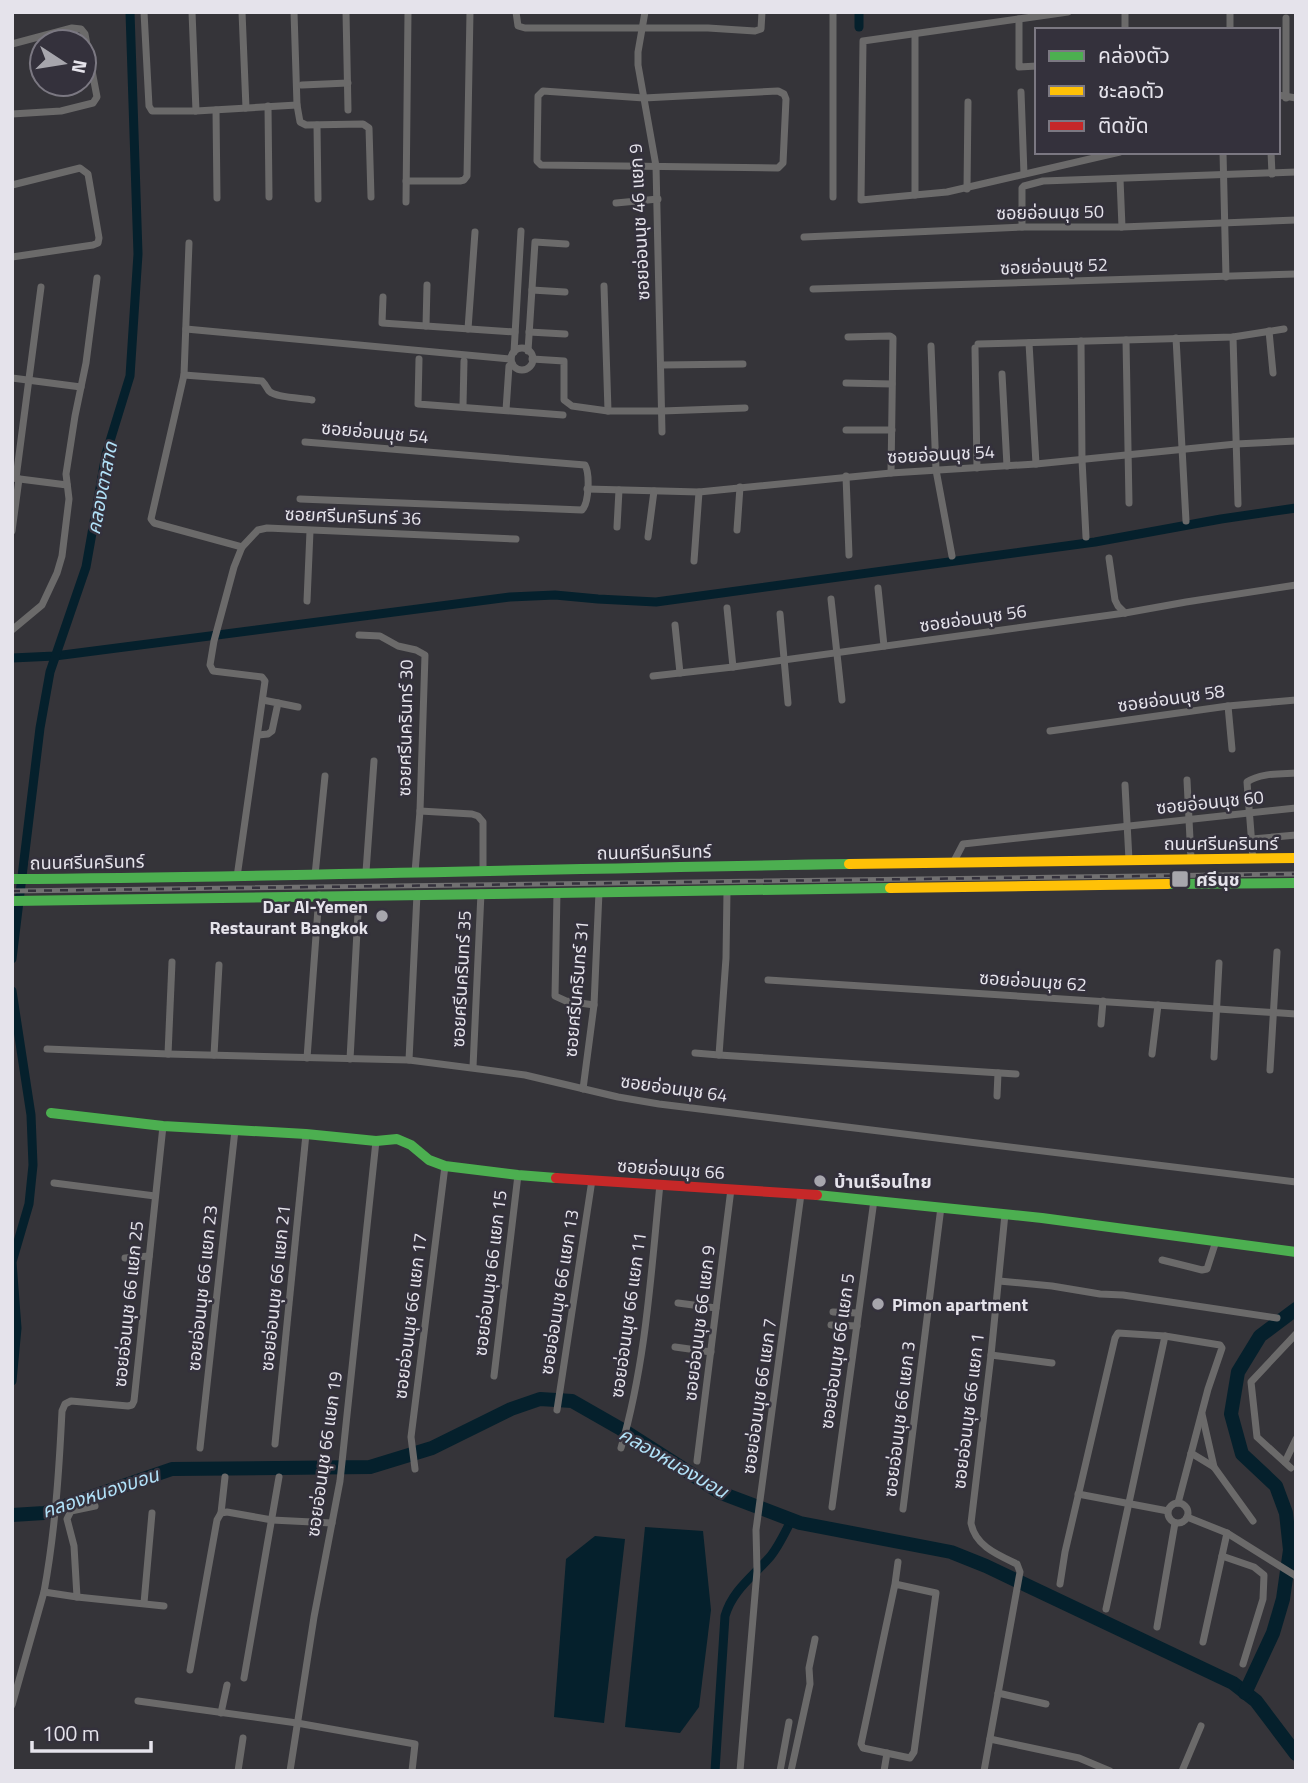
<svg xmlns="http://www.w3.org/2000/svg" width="1308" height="1783" font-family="'Titillium Web','Noto Sans Thai',sans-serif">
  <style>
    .water { fill: #05202c }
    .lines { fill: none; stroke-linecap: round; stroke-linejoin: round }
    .canal { stroke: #05202c; stroke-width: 9 }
    .river { stroke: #05202c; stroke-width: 14 }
    .street { stroke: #6b6a6a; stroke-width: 7 }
    .fast { stroke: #4caf50; stroke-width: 10 }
    .slow { stroke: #ffc107; stroke-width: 10 }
    .jam { stroke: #c62828; stroke-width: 10 }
    .rail-casing { stroke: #717071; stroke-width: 5 }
    .rail { stroke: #34313c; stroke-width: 2.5; stroke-dasharray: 8; stroke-linecap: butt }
    .poi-dot { fill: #a7a6ad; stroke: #34313c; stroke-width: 2.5 }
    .labels { text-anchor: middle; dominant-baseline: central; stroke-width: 5; stroke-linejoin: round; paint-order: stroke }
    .street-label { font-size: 18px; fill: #e5e3eb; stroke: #34313c }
    .poi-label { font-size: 18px; font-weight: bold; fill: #e5e3eb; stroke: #34313c; text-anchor: start }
    .water-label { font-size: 19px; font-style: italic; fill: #b1e1f8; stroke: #34313c }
  </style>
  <rect width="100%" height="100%" fill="#353439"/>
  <!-- water -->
  <g class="water">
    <path d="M645,1527L703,1531L711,1610L699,1707L680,1733L625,1727Z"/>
    <path d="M595,1536L625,1539L604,1723L554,1717L566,1559Z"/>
  </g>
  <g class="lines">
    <!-- canal -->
    <g class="canal">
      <path d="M859,12V27"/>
      <path d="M12,658L55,656L510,597L555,595L598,599L656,602L1095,542L1221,519L1296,508"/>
      <path d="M12,959L40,728L50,672L86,567L106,454L130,376L138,254L130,12"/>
      <path d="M12,991L31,1115L33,1165L29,1204L12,1262L17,1328L12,1381"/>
      <path d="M715,1771L725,1616C732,1591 752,1577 769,1558C778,1548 785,1532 792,1519"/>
    </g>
    <!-- river -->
    <g class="river">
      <path d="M12,1515L44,1513L172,1469L370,1467L432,1448L511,1409L540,1399L572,1401L621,1429L721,1493L800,1523L951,1552L986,1566L1233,1683L1256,1701L1296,1754"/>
      <path d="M1245,1693L1273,1633L1283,1599L1290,1550L1286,1513L1276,1486L1242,1454L1231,1414L1238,1372L1260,1336L1296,1309"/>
    </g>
    <!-- street -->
    <g class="street">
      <path d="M144,12L149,106L152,111H196L297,105"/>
      <path d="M192,12L196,111"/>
      <path d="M242,12L246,108"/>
      <path d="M294,12L297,105L300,122L306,125L363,124L369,128L371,197"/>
      <path d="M346,12L348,110"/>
      <path d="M516,12L518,26L525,28H708L755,31L761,29L762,12"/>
      <path d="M645,12L638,52V65L656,166L662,432"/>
      <path d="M1068,12L863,41L861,200L947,192L1120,152"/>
      <path d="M1125,12V30"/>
      <path d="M1230,12V30"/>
      <path d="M1019,19V67L1037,66"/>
      <path d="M915,34V195"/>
      <path d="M12,44L72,28L81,29L85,34L97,97L93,103L61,111L12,114"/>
      <path d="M302,85L348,83"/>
      <path d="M543,91L644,98L778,91L784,94L786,99L783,163L778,168L541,165L537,161L538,96Z"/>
      <path d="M1021,92L1024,174"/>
      <path d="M1278,95L1296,98"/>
      <path d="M1286,98V18"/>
      <path d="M268,106L269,197"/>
      <path d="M216,110L217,198"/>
      <path d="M317,125L318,199"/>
      <path d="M1223,152L1226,277"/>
      <path d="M1271,152L1272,174"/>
      <path d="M1120,179L1122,227"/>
      <path d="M406,181H460L464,180L467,176L470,12"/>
      <path d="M12,185L80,168L88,174L99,238L98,243L93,245L12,257"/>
      <path d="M967,189L968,102"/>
      <path d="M833,197V12"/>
      <path d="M406,202L408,12"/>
      <path d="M616,203L658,199"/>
      <path d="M1022,227V188L1024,186L1043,181L1296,172"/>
      <path d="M804,237L1022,227H1122L1296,220"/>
      <path d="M189,243L184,375L151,519L154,523L242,547"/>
      <path d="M604,286L608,411"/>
      <path d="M813,289L1296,274"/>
      <path d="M532,290L565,292"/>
      <path d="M383,297L382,323L515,332"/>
      <path d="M426,326L427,285"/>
      <path d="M186,329L511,359"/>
      <path d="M468,329L475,232"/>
      <path d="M1269,331L1273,373"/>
      <path d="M529,332L565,334"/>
      <path d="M848,337L890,336L893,338L891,473"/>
      <path d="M1233,337L1238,504"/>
      <path d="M1176,338L1186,521"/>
      <path d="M1126,340L1129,503"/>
      <path d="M1081,341L1082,460L1086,537"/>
      <path d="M1029,343L1036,464"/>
      <path d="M978,344L1233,337L1284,329"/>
      <path d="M931,346L936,470L952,556"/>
      <path d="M975,348L977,468"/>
      <circle cx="522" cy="359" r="11"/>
      <path d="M528,351L535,242L566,244"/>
      <path d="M514,352L521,231"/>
      <path d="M419,359L418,404L563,415"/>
      <path d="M532,359L564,361V400L572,406L608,411H662L745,408"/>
      <path d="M661,365L743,364"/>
      <path d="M1002,374L1007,466"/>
      <path d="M184,375L262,381C265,384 267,388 269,391C276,398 303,398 312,400"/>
      <path d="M12,378L81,387"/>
      <path d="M846,383L892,384"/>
      <path d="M463,406L464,361"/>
      <path d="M506,410L509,366L512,363"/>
      <path d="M846,430H892"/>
      <path d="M846,476L849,555"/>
      <path d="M12,478L67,485"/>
      <path d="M16,478L41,287"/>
      <path d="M587,489L699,492L891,473L1036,464L1236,444L1296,441"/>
      <path d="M300,499L582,510C589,503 590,474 585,465L305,442"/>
      <path d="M617,527L619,490"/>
      <path d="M737,530L740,487"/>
      <path d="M12,531L19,479"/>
      <path d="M648,537L654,491"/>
      <path d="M1109,558L1115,600L1118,606L1125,613"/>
      <path d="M694,561L699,492"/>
      <path d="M878,588L884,646"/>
      <path d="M831,599L842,700"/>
      <path d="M307,601L310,531"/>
      <path d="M727,608L733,667"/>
      <path d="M780,614L788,703"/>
      <path d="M675,625L680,673"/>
      <path d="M12,630L42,605L57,573L62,556L69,499L66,474L75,416L86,363L97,278"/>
      <path d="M359,635L380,636L398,646L416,650L425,655L420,811L415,872"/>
      <path d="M653,676L733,667L1125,613L1186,602L1296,585"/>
      <path d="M278,703L298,707"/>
      <path d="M1228,706L1232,749"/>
      <path d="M1050,731L1228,706L1296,700"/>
      <path d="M258,735L268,734L272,731L278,703L263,700"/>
      <path d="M1187,780L1191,859"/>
      <path d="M1125,785L1129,860"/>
      <path d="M420,811L472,814L478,816L483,822V871"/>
      <path d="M1252,839L1296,835"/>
      <path d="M1253,859L1247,782C1260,773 1280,774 1296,773"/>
      <path d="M953,863L963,844L1296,808"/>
      <path d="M366,872L374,761"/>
      <path d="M315,875L325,776"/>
      <path d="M237,877L265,681L262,677L213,671L210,665L214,641L234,567L242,547L258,530L267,528L516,539"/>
      <path d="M557,892L555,996L566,1001L594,1005"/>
      <path d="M768,980L1296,1014"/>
      <path d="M1101,1024L1103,1001"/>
      <path d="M47,1049L168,1054L409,1060L525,1075L618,1097L659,1104L1296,1182"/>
      <path d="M695,1053L719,1055L1016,1074"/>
      <path d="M168,1054L172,962"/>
      <path d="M1152,1054L1158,1005"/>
      <path d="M214,1055L219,965"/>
      <path d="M719,1055L726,958L727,891"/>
      <path d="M1214,1057L1219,963"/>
      <path d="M307,1058L319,895"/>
      <path d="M350,1059L359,895"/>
      <path d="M409,1060L417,894"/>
      <path d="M473,1067L481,893"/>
      <path d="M1270,1070L1277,952"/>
      <path d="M583,1089L594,1005L599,892"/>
      <path d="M997,1096L998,1073"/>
      <path d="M54,1183L155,1196"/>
      <path d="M125,1258L149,1256"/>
      <path d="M1162,1260L1202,1270L1207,1269L1216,1241"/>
      <path d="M999,1281L1052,1286L1100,1294L1123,1295L1277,1318"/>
      <path d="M678,1303L716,1308"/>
      <path d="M833,1312L858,1313"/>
      <path d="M831,1325L857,1326"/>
      <path d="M675,1347L711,1352"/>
      <path d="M991,1355L1052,1363"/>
      <path d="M494,1376L518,1175"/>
      <path d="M557,1410L592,1180"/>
      <path d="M1202,1414L1214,1467"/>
      <path d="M275,1444L306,1134"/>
      <path d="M200,1448L235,1130"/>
      <path d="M621,1448C646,1362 651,1273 660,1184"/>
      <path d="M1191,1453L1214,1467L1253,1521"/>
      <path d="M697,1461L731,1189"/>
      <path d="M1285,1462L1296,1439"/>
      <path d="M1291,1468L1257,1437L1251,1382L1296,1334"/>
      <path d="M415,1469L411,1437L445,1166"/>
      <path d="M1078,1494L1168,1511"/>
      <circle cx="1178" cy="1513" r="10"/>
      <path d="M832,1507L874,1200"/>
      <path d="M903,1509L941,1207"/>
      <path d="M221,1513L225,1477"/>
      <path d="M1187,1517L1227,1533L1296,1576"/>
      <path d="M1222,1556L1254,1567L1264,1575L1263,1599L1243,1664"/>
      <path d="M895,1584L936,1593L914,1752L910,1758L863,1748L861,1744L895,1584L898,1562"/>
      <path d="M1060,1584L1065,1552L1115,1338L1118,1333L1165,1336L1220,1345L1222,1348L1208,1389L1178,1503"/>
      <path d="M44,1592L77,1597L164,1606"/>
      <path d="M77,1597L74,1546L67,1519L71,1511L95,1506"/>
      <path d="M144,1603L152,1513"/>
      <path d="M1106,1609L1165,1336"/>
      <path d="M1157,1627L1175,1523"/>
      <path d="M1203,1642L1227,1533"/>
      <path d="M190,1670L217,1520L221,1513L227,1512L272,1520L332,1523"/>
      <path d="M244,1678L279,1477"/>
      <path d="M998,1693L1046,1704"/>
      <path d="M138,1701L297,1723L415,1744L412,1771"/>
      <path d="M12,1705L44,1592C55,1532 59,1472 62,1411L65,1404L71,1401L128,1406L132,1405L134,1401L163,1126"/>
      <path d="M221,1713L227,1685"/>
      <path d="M990,1739L1079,1758L1110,1771"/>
      <path d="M238,1771L243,1738"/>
      <path d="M290,1771L314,1617L340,1481L376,1141"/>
      <path d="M740,1771L757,1571L756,1530L801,1194"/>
      <path d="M780,1771L789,1722"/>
      <path d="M791,1771L810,1684L809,1668L815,1639"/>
      <path d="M884,1771L887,1753"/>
      <path d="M984,1771L1020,1572L1017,1564C998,1555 975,1546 971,1523L991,1355L1005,1214"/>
      <path d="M1182,1771L1201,1726"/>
    </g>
    <!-- fast -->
    <g class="fast">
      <path d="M12,879C291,877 570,868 849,864"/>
      <path d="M1168,884L1296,883"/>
      <path d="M12,901L890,888"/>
      <path d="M51,1113L163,1126L306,1134L376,1141L397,1139L411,1145L429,1160L445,1166L518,1175L556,1178"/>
      <path d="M817,1195L1042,1218L1296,1252"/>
    </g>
    <!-- slow -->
    <g class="slow">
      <path d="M849,864L1296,858"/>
      <path d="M890,888L1168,884"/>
    </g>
    <!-- jam -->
    <path class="jam" d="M556,1178L817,1195"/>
    <!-- rail casing -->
    <g class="rail-casing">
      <path id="rail" d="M12,891L1296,874"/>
    </g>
    <!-- rail -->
    <use href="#rail" class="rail"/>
  </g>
  <!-- markers -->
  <g class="poi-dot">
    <rect x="1171" y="870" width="18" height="18" rx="3.5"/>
    <circle cx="382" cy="916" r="7"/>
    <circle cx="820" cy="1181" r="7"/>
    <circle cx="878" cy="1304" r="7"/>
  </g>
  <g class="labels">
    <!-- street labels -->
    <g class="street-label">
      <text transform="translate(1050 212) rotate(-1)">ซอยอ่อนนุช 50</text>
      <text transform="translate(639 222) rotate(-93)">ซอยอ่อนนุช 46 แยก 9</text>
      <text transform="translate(1054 266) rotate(-2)">ซอยอ่อนนุช 52</text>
      <text transform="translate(375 432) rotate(5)">ซอยอ่อนนุช 54</text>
      <text transform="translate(941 454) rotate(-3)">ซอยอ่อนนุช 54</text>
      <text transform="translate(353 516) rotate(2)">ซอยศรีนครินทร์ 36</text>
      <text transform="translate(973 618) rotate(-8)">ซอยอ่อนนุช 56</text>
      <text transform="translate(1171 698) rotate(-8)">ซอยอ่อนนุช 58</text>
      <text transform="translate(405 728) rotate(-89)">ซอยศรีนครินทร์ 30</text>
      <text transform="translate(1210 802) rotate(-6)">ซอยอ่อนนุช 60</text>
      <text x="1221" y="843">ถนนศรีนครินทร์</text>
      <text transform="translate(654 852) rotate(-1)">ถนนศรีนครินทร์</text>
      <text transform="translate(87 862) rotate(-1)">ถนนศรีนครินทร์</text>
      <text transform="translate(461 979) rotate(-87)">ซอยศรีนครินทร์ 35</text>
      <text transform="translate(1033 981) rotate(4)">ซอยอ่อนนุช 62</text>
      <text transform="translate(576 989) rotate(-85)">ซอยศรีนครินทร์ 31</text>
      <text transform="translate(674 1088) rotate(8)">ซอยอ่อนนุช 64</text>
      <text transform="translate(671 1169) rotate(4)">ซอยอ่อนนุช 66</text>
      <text transform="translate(490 1273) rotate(-83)">ซอยอ่อนนุช 66 แยก 15</text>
      <text transform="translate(202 1288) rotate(-84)">ซอยอ่อนนุช 66 แยก 23</text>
      <text transform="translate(275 1288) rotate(-84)">ซอยอ่อนนุช 66 แยก 21</text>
      <text transform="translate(559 1292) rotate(-81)">ซอยอ่อนนุช 66 แยก 13</text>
      <text transform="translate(128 1304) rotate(-84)">ซอยอ่อนนุช 66 แยก 25</text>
      <text transform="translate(628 1315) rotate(-82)">ซอยอ่อนนุช 66 แยก 11</text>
      <text transform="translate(410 1316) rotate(-83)">ซอยอ่อนนุช 66 แยก 17</text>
      <text transform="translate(699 1323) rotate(-83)">ซอยอ่อนนุช 66 แยก 9</text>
      <text transform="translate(837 1351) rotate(-82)">ซอยอ่อนนุช 66 แยก 5</text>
      <text transform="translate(759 1396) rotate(-82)">ซอยอ่อนนุช 66 แยก 7</text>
      <text transform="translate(968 1411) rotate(-83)">ซอยอ่อนนุช 66 แยก 1</text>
      <text transform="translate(899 1419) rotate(-83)">ซอยอ่อนนุช 66 แยก 3</text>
      <text transform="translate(324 1454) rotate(-82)">ซอยอ่อนนุช 66 แยก 19</text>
    </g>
    <!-- poi labels -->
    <g class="poi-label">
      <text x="1196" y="879">ศรีนุช</text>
      <text x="368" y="906" text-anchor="end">Dar Al-Yemen<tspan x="368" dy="21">Restaurant Bangkok</tspan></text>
      <text x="834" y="1181">บ้านเรือนไทย</text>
      <text x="892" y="1304">Pimon apartment</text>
    </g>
    <!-- water labels -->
    <g class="water-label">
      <text transform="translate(101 488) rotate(-79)">คลองตาสาด</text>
      <text transform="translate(674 1462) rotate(30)">คลองหนองบอน</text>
      <text transform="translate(100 1492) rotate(-18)">คลองหนองบอน</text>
    </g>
  </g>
  <!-- border -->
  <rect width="1308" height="1783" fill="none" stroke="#e5e3eb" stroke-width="28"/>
  <!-- legend -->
  <rect x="1035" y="28" width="245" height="126" fill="#34313c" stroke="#7b7882" stroke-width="2"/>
  <rect x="1049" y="51" width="35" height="10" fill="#4caf50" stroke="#7b7882" stroke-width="2"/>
  <text x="1098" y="63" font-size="21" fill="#e5e3eb">คล่องตัว</text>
  <rect x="1049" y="86" width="35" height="10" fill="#ffc107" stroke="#7b7882" stroke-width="2"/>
  <text x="1098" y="98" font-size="21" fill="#e5e3eb">ชะลอตัว</text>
  <rect x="1049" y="121" width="35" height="10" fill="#c62828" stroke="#7b7882" stroke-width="2"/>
  <text x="1098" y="133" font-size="21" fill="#e5e3eb">ติดขัด</text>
  <!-- north arrow -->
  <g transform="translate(63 63) rotate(102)"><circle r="33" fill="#34313c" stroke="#7b7882" stroke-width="2"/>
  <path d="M0-5L12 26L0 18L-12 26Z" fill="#a7a6ad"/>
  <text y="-10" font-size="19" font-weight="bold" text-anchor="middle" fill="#e5e3eb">N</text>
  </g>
  <!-- scale -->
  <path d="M32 1741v10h119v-10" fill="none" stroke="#e5e3eb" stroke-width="3.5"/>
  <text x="42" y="1741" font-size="21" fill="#e5e3eb" stroke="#34313c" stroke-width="5" paint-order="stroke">100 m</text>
</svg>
